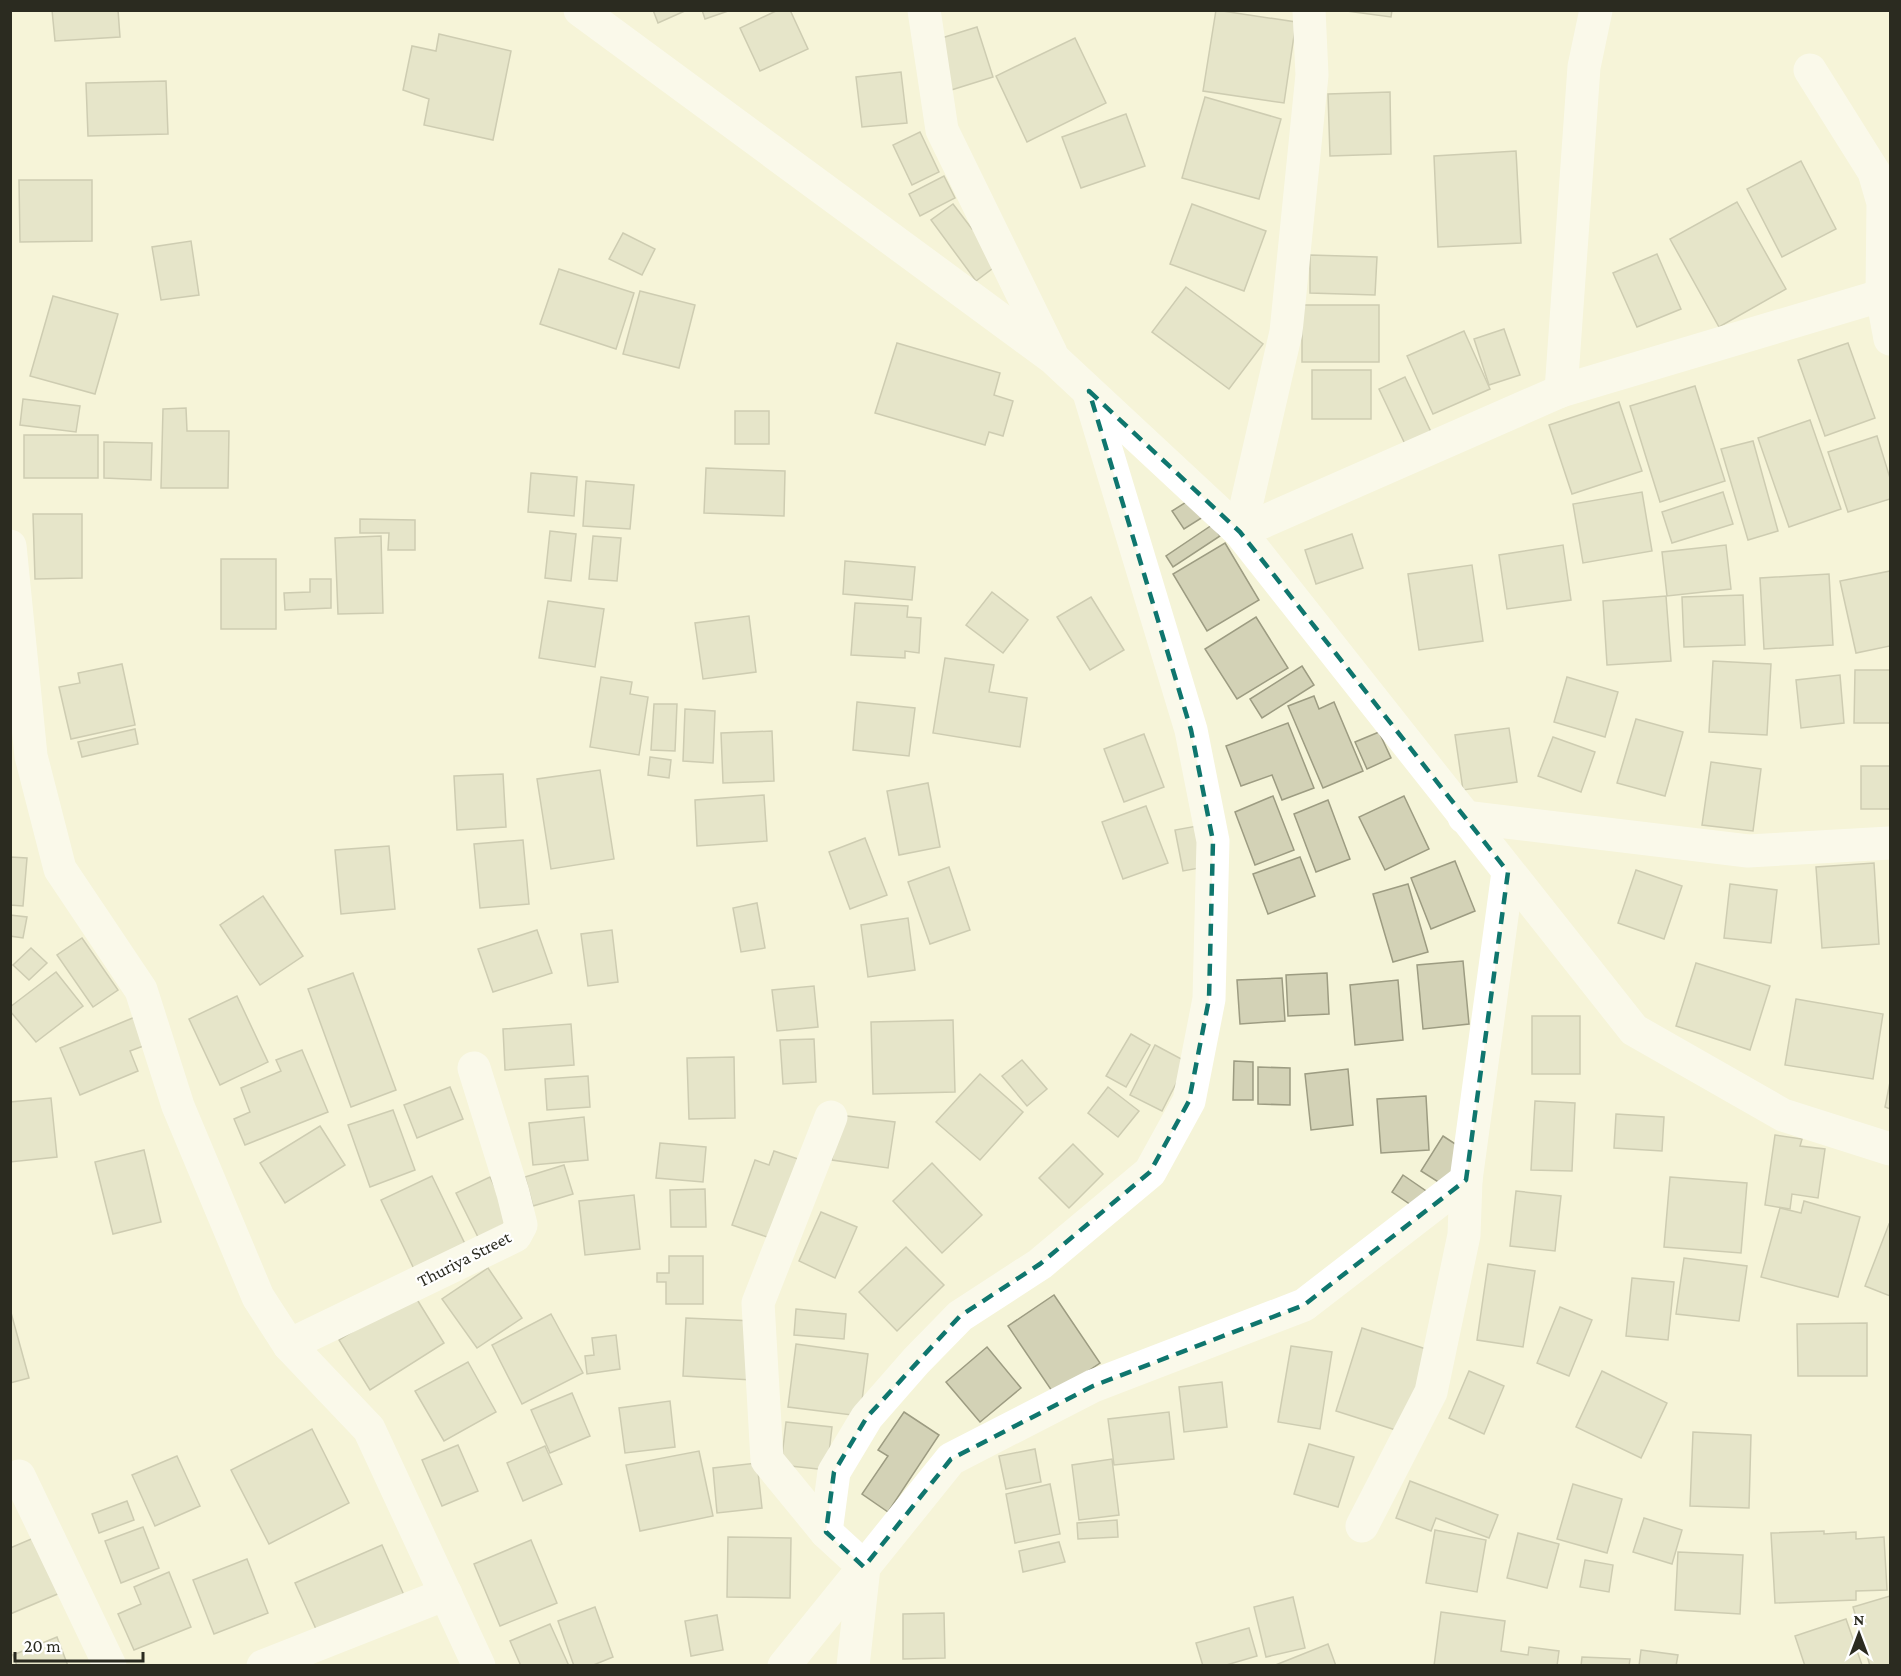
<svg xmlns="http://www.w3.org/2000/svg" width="1901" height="1676" font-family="'Crimson Pro',serif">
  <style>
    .building { fill: #d3d2b6; stroke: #9d9c82; stroke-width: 1.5 }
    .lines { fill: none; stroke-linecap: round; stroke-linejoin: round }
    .minor { stroke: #fff; stroke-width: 33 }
    .marked { fill: none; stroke: #0f766e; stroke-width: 4.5; stroke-dasharray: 12 8; stroke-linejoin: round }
    .labels { text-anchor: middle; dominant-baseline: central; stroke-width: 4.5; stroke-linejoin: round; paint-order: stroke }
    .street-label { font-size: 18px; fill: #2b2b20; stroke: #fff }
  </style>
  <rect width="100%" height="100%" fill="#f5f4d8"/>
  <!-- building -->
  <g class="building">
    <path d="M52,10H118L120,37L55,41Z"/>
    <path d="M653,10H687L658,23Z"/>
    <path d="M702,10H731L705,19Z"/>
    <path d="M778,10H790L808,49L760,71L740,28Z"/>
    <path d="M1216,10L1296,22L1284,103L1203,91Z"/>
    <path d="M1339,10H1392L1391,17Z"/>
    <path d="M977,27L993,77L948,91L932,41Z"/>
    <path d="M439,34L511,51L493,140L424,125L429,99L403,90L412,46L436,51Z"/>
    <path d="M1075,38L1106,103L1027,142L996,76Z"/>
    <path d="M901,72L907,123L862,127L856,77Z"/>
    <path d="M166,81L168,134L88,136L86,83Z"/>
    <path d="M1390,92L1391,154L1330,156L1328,94Z"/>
    <path d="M1205,97L1281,119L1259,199L1182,178Z"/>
    <path d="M1126,114L1145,166L1081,188L1062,137Z"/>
    <path d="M920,132L939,172L912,185L893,145Z"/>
    <path d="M1516,151L1521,243L1438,247L1434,156Z"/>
    <path d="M1801,161L1836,229L1782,257L1747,189Z"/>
    <path d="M944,176L955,198L920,216L909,194Z"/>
    <path d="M19,180H92V241L20,242Z"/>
    <path d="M1737,202L1786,289L1719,327L1670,239Z"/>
    <path d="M953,204L972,229L976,227L1001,262L976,281L931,220Z"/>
    <path d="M1192,204L1266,231L1244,291L1170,264Z"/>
    <path d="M623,233L655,249L642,275L609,259Z"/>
    <path d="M191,241L199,295L161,300L152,247Z"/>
    <path d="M1657,254L1681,309L1637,327L1613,273Z"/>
    <path d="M1310,255L1377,257L1375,295L1310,293Z"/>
    <path d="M559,269L634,293L616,349L540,324Z"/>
    <path d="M1186,287L1263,344L1229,389L1152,332Z"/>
    <path d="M640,291L695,305L679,368L623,354Z"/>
    <path d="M53,296L118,314L95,394L30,376Z"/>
    <rect x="1302" y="305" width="77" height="57"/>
    <path d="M1504,329L1520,375L1489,385L1474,339Z"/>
    <path d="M1464,331L1490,389L1433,414L1407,356Z"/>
    <path d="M897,343L1000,373L994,395L1013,401L1003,436L989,432L985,445L875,413Z"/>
    <path d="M1848,343L1875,418L1825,436L1798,360Z"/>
    <rect x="1312" y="370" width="59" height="49"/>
    <path d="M1405,377L1431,432L1405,444L1379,389Z"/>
    <path d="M1695,386L1725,481L1660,502L1630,406Z"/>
    <path d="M23,399L80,406L76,432L20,425Z"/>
    <path d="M1619,402L1642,471L1572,494L1549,425Z"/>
    <path d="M186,408L187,431H229L228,488H161L163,409Z"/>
    <rect x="735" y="411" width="34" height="33"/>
    <path d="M1810,420L1841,509L1789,527L1758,438Z"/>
    <rect x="24" y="435" width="74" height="43"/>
    <path d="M1877,436L1890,478V499L1848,512L1828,452Z"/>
    <path d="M1753,441L1778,531L1748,540L1721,449Z"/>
    <path d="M104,442L152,443L151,480L104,478Z"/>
    <path d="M706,468L785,471L784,516L704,513Z"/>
    <path d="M531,473L577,477L574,516L528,512Z"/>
    <path d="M586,481L634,485L630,529L583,526Z"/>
    <path d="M1642,492L1652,551L1583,563L1573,504Z"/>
    <path d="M1723,492L1733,524L1672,543L1662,512Z"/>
    <path d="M1191,499L1203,517L1184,529L1172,511Z"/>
    <path d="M33,514H82V578L35,579Z"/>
    <path d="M360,519L415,520V550H388L389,533H360Z"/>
    <path d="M1212,525L1220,536L1173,567L1166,556Z"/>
    <path d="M550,531L576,534L571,581L545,578Z"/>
    <path d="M1352,534L1363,568L1316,584L1305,550Z"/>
    <path d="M381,536L383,613L338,614L335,538Z"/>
    <path d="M593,536L621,538L617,581L589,579Z"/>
    <path d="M1225,543L1259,600L1207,631L1173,574Z"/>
    <path d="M1563,545L1571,600L1507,609L1499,555Z"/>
    <path d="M1726,545L1731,589L1667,596L1662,552Z"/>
    <rect x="221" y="559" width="55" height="70"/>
    <path d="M845,561L915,567L912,600L843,594Z"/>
    <path d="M1472,565L1483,641L1419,650L1408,574Z"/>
    <path d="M1890,571V646L1856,653L1840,581Z"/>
    <path d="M1829,574L1833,645L1764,649L1760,578Z"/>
    <path d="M310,579H331V608L285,610L284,593L310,592Z"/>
    <path d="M992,592L1028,620L1003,653L966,625Z"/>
    <path d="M1743,595L1745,645L1684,647L1682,597Z"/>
    <path d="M1666,596L1671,661L1607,665L1603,601Z"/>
    <path d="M1091,597L1124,650L1090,670L1057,617Z"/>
    <path d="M548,601L604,609L595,667L539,658Z"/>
    <path d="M855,603L908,606L907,617L921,618L919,653L905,651V658L851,655Z"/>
    <path d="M749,616L756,672L703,679L695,623Z"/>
    <path d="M1256,617L1288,668L1237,699L1205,649Z"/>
    <path d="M945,658L994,665L989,692L1027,698L1020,747L933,733Z"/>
    <path d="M1713,661L1771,664L1767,735L1709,732Z"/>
    <path d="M122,664L135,725L71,739L59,687L80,683L78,673Z"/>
    <path d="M1302,666L1314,685L1262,718L1250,699Z"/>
    <path d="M1855,670H1890V723H1854Z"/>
    <path d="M1840,675L1844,723L1801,728L1796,680Z"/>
    <path d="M601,677L632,682L630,694L648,697L639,755L590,747Z"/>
    <path d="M1567,677L1618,692L1605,737L1554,722Z"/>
    <path d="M1314,696L1319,709L1334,702L1363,771L1323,788L1288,706Z"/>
    <path d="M857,702L915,708L909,756L853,750Z"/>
    <path d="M654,704H677L675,751L651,750Z"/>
    <path d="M685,709L715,711L713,763L683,761Z"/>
    <path d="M1636,719L1683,732L1665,796L1617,783Z"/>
    <path d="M1288,723L1314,788L1282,800L1272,775L1241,786L1226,746Z"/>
    <path d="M1509,728L1517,782L1463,790L1455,735Z"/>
    <path d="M135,729L138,744L82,757L78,742Z"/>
    <path d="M772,731L774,781L723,783L721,733Z"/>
    <path d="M1379,732L1391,758L1367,769L1355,742Z"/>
    <path d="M1144,734L1164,787L1124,802L1104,749Z"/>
    <path d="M1553,737L1595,752L1581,792L1538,776Z"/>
    <path d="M650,757L671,760L669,778L648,775Z"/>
    <path d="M1711,762L1761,769L1753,831L1702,825Z"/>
    <rect x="1861" y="766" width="29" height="43"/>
    <path d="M600,770L614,859L551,869L537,779Z"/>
    <path d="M503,774L506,827L457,830L454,776Z"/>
    <path d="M928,783L940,847L899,855L887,791Z"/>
    <path d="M764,795L767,841L697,846L695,800Z"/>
    <path d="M1273,796L1294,850L1255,865L1235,812Z"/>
    <path d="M1404,796L1429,849L1385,870L1359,817Z"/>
    <path d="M1328,800L1350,859L1316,872L1294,814Z"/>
    <path d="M1146,806L1168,863L1123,879L1102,822Z"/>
    <path d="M1197,826L1205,867L1183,871L1175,830Z"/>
    <path d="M865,838L887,895L850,909L829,852Z"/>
    <path d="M523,840L529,904L480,908L474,844Z"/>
    <path d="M389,846L395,909L341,914L335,850Z"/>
    <path d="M10,857L27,858L23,906L10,905Z"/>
    <path d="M1300,857L1315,896L1268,914L1253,874Z"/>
    <path d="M1455,861L1475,911L1431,929L1411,878Z"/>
    <path d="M1874,863L1879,944L1822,948L1816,867Z"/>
    <path d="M949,867L970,930L930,944L908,882Z"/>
    <path d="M1636,870L1682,886L1664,939L1618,923Z"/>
    <path d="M1408,884L1428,952L1393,962L1373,894Z"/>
    <path d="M1730,884L1777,890L1771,943L1724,938Z"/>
    <path d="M263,896L303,956L260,985L220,925Z"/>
    <path d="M757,903L765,948L741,952L733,908Z"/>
    <path d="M10,915L27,917L23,938L10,936Z"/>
    <path d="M908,918L915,970L868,977L861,925Z"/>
    <path d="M537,930L552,973L493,992L478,949Z"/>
    <path d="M612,930L618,982L588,986L581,934Z"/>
    <path d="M82,938L118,990L93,1007L57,955Z"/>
    <path d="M31,948L47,963L29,980L13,965Z"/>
    <path d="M1463,961L1469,1024L1423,1029L1417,965Z"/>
    <path d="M1696,963L1770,986L1750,1050L1676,1026Z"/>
    <path d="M56,972L83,1006L36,1042L10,1011V1007Z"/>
    <path d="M353,973L396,1090L351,1107L308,989Z"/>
    <path d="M1327,973L1329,1014L1288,1016L1286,975Z"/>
    <path d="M1282,978L1285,1021L1240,1024L1237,980Z"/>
    <path d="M1398,980L1403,1040L1355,1045L1350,985Z"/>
    <path d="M814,986L818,1027L777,1031L772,990Z"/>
    <path d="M237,996L268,1062L220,1085L189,1019Z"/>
    <path d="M1796,999L1883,1014L1873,1079L1785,1065Z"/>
    <rect x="1532" y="1016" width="48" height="58"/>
    <path d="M135,1017L146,1045L130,1051L138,1071L80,1095L60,1048Z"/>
    <path d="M953,1020L955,1092L873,1094L871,1022Z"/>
    <path d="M571,1024L574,1065L505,1070L503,1029Z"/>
    <path d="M1131,1034L1150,1045L1126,1087L1106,1076Z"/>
    <path d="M814,1039L816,1082L783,1084L780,1040Z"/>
    <path d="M1155,1045L1187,1062L1162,1111L1130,1095Z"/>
    <path d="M302,1050L328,1112L245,1145L234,1119L250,1112L241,1088L281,1071L276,1060Z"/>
    <path d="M734,1057L735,1118L689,1119L687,1058Z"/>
    <path d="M1022,1060L1047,1089L1027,1106L1002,1076Z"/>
    <path d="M1234,1061L1253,1062V1100H1233Z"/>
    <path d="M1258,1067L1290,1068V1105L1258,1104Z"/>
    <path d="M1348,1069L1353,1125L1311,1130L1305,1074Z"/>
    <path d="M980,1074L1023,1112L980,1160L936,1122Z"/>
    <path d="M588,1076L590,1107L547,1110L545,1079Z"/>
    <path d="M1890,1082V1109L1885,1107Z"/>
    <path d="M450,1087L463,1119L417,1138L404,1105Z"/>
    <path d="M1108,1087L1139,1111L1118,1137L1088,1113Z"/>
    <path d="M1426,1096L1429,1150L1381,1153L1377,1099Z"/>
    <path d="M51,1098L57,1157L10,1162V1102Z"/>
    <path d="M1535,1101L1575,1103L1572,1171L1531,1170Z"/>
    <path d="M393,1110L415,1170L370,1187L348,1125Z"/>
    <path d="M1616,1114L1664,1117L1662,1151L1614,1148Z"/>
    <path d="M839,1115L895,1122L888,1168L832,1160Z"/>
    <path d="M584,1117L588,1160L533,1165L529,1123Z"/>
    <path d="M320,1126L345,1165L285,1203L260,1163Z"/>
    <path d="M1775,1135L1802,1139L1800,1146L1825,1149L1818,1198L1792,1194L1790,1209L1765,1205Z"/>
    <path d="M1443,1136L1466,1151L1443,1185L1421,1171Z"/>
    <path d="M660,1143L706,1147L703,1182L656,1178Z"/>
    <path d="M1073,1144L1103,1174L1069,1208L1039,1178Z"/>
    <path d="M144,1150L161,1222L113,1234L95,1162Z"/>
    <path d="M774,1151L804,1161L776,1240L732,1225L755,1160L769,1165Z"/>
    <path d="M932,1163L982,1215L942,1253L893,1201Z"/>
    <path d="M564,1165L573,1194L533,1206L525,1177Z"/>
    <path d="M1403,1175L1429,1193L1417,1209L1392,1192Z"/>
    <path d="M432,1176L466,1246L415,1271L381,1200Z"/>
    <path d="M490,1177L511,1221L478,1237L456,1193Z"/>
    <path d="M1670,1177L1747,1183L1741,1253L1664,1247Z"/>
    <path d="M705,1189L706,1227H671L670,1190Z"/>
    <path d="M1516,1191L1561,1196L1555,1251L1510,1246Z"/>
    <path d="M634,1195L640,1249L585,1255L579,1201Z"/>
    <path d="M1804,1201L1860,1217L1838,1297L1761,1277L1780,1208L1801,1213Z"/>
    <path d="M821,1212L857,1227L835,1278L799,1261Z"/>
    <path d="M1889,1224L1890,1225V1296L1865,1286Z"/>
    <path d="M906,1247L944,1285L897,1331L859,1292Z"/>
    <path d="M669,1256H703V1304H666V1282H657V1273H669Z"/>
    <path d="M1684,1258L1747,1266L1739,1321L1676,1314Z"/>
    <path d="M1488,1264L1535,1271L1523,1347L1477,1340Z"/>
    <path d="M488,1268L522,1318L477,1348L442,1299Z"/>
    <path d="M1632,1278L1674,1282L1668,1340L1626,1336Z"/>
    <path d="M413,1293L444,1343L370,1390L339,1340Z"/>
    <path d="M1054,1295L1100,1363L1054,1394L1008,1326Z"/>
    <path d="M1560,1307L1592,1320L1569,1376L1537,1363Z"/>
    <path d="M10,1309L29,1378L10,1383Z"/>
    <path d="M796,1309L846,1314L844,1339L794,1335Z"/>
    <path d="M551,1314L583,1373L522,1404L492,1345Z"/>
    <path d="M686,1318L755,1321L752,1380L683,1376Z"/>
    <path d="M1867,1323V1376H1798L1797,1324Z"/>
    <path d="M1362,1328L1429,1350L1402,1432L1336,1411Z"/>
    <path d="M616,1335L620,1369L587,1374L585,1356L594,1355L592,1338Z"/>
    <path d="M796,1344L868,1354L860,1416L788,1407Z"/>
    <path d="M1291,1346L1332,1352L1320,1429L1278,1422Z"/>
    <path d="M987,1347L1021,1388L980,1422L946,1382Z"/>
    <path d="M468,1362L496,1412L444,1441L415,1391Z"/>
    <path d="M1469,1371L1504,1386L1484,1434L1449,1418Z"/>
    <path d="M1602,1371L1667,1403L1641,1458L1576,1427Z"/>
    <path d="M1222,1382L1227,1427L1184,1432L1179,1387Z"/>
    <path d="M572,1393L590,1436L550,1453L531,1410Z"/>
    <path d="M670,1401L675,1447L625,1453L619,1408Z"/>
    <path d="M904,1412L939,1435L888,1512L862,1494L888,1456L878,1450Z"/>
    <path d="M1169,1412L1174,1459L1114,1465L1108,1419Z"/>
    <path d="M786,1422L832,1427L827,1470L781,1465Z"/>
    <path d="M312,1429L349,1503L269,1544L231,1470Z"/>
    <path d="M1693,1432L1751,1435L1749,1508L1690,1506Z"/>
    <path d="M1309,1444L1354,1457L1338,1507L1294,1494Z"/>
    <path d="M458,1445L478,1491L442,1506L422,1460Z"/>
    <path d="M545,1446L562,1484L523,1501L507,1463Z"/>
    <path d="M1035,1449L1041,1482L1006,1489L999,1456Z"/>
    <path d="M699,1451L713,1516L640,1531L626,1465Z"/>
    <path d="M177,1456L200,1506L155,1526L132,1475Z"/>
    <path d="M1112,1459L1119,1515L1079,1520L1072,1465Z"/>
    <path d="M757,1463L762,1508L717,1513L713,1468Z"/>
    <path d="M1410,1481L1498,1515L1489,1538L1436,1518L1431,1531L1396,1518Z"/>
    <path d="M1050,1484L1060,1534L1015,1543L1006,1494Z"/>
    <path d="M1573,1484L1622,1499L1607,1553L1557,1539Z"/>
    <path d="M127,1501L134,1520L99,1533L92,1514Z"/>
    <path d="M1644,1518L1682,1530L1672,1564L1633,1552Z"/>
    <path d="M1117,1520L1118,1537L1078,1539L1077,1523Z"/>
    <path d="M143,1527L159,1568L121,1583L105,1541Z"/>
    <path d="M1435,1530L1486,1540L1477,1592L1426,1583Z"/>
    <path d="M1824,1531V1534L1856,1532V1539L1884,1537L1887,1590L1856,1591V1600L1775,1603L1771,1533Z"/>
    <path d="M1518,1533L1559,1544L1547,1588L1507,1578Z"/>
    <path d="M36,1537L60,1593L10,1614V1548Z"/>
    <path d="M728,1537L791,1538L790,1598L727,1597Z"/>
    <path d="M531,1540L557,1603L500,1626L474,1564Z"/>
    <path d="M1059,1542L1065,1562L1023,1572L1019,1551Z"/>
    <path d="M382,1545L407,1602L321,1640L295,1583Z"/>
    <path d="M1678,1552L1743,1555L1740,1614L1675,1610Z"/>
    <path d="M247,1559L268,1613L214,1634L193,1580Z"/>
    <path d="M1585,1560L1613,1565L1609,1592L1580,1587Z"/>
    <path d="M169,1572L191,1627L134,1650L118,1614L141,1604L134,1587Z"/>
    <path d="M1890,1596V1666H1870L1853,1607Z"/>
    <path d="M1293,1597L1305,1648L1266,1657L1254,1607Z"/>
    <path d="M595,1607L613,1657L591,1666H574L558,1621Z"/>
    <path d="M1441,1612L1505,1621L1501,1651L1528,1655L1529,1647L1559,1651L1557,1666H1434Z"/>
    <path d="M944,1613L945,1658L903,1659V1614Z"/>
    <path d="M717,1615L723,1650L691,1656L685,1621Z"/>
    <path d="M1846,1619L1862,1665L1805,1666L1795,1636Z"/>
    <path d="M550,1624L569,1666H521L510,1641Z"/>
    <path d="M1249,1628L1257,1656L1223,1666H1203L1196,1643Z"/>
    <path d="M57,1637L68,1666H17L13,1655Z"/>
    <path d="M1328,1644L1336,1666H1273Z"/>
    <path d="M1641,1650L1678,1655L1676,1666H1639Z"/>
    <path d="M1582,1657L1630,1659L1629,1666H1581Z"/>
  </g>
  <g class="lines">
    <!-- minor -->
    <g class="minor">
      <path d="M580,10L1053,358L1240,532L1634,1030L1783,1115L1890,1149"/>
      <path d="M924,10L942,130L1051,353"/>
      <path d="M1810,70L1874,172L1883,203L1882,296L1890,339"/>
      <path d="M1561,391L1584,67L1596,10"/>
      <path d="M1240,532L1561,391L1890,293"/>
      <path d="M1240,532L1286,332L1312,75L1309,10"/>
      <path d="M10,546L31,756L60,869L141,990L178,1106L258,1297L289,1345L369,1429L479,1666"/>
      <path d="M1464,817L1748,851L1890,843"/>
      <path d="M289,1345L515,1236L521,1225L513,1193L474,1068"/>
      <path d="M19,1476L110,1666"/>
      <path d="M1362,1526L1431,1392L1464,1235L1466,1180"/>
      <path d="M826,1532L834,1472L867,1417L916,1361L960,1316L1040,1264L1150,1172L1189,1101L1209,999L1213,841L1191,730L1089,393"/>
      <path d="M263,1666L446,1594"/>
      <path d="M784,1666L864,1567L826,1532L767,1460L758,1303L831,1117"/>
      <path d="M853,1666L864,1567L951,1459L1093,1386L1304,1305L1466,1180L1508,872"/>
    </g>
  </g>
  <!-- marked area -->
  <path d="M0 0H1901V1676H0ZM1089,391L1240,532L1508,872L1466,1180L1304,1305L1093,1386L951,1459L864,1567L826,1532L834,1472L867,1417L960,1316L1040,1264L1150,1172L1189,1101L1209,999L1213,841L1191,730Z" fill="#f5f4d8" fill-opacity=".55" fill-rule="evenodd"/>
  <path class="marked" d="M1089,391L1240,532L1508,872L1466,1180L1304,1305L1093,1386L951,1459L864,1567L826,1532L834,1472L867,1417L960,1316L1040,1264L1150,1172L1189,1101L1209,999L1213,841L1191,730Z"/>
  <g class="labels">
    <!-- street labels -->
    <g class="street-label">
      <text transform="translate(464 1259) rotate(-27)">Thuriya Street</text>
    </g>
  </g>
  <!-- border -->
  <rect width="1901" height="1676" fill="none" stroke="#2b2b20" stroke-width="24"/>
  <!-- north arrow -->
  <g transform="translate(1859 1634)" stroke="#ffffff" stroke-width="4.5" paint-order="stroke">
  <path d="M0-4.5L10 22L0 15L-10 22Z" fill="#2b2b20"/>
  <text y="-9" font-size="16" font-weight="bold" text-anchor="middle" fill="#2b2b20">N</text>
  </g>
  <!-- scale -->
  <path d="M15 1652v9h128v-9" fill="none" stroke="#2b2b20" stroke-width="3"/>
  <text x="24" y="1652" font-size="18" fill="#2b2b20" stroke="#ffffff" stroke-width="4.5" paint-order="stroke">20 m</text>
</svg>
